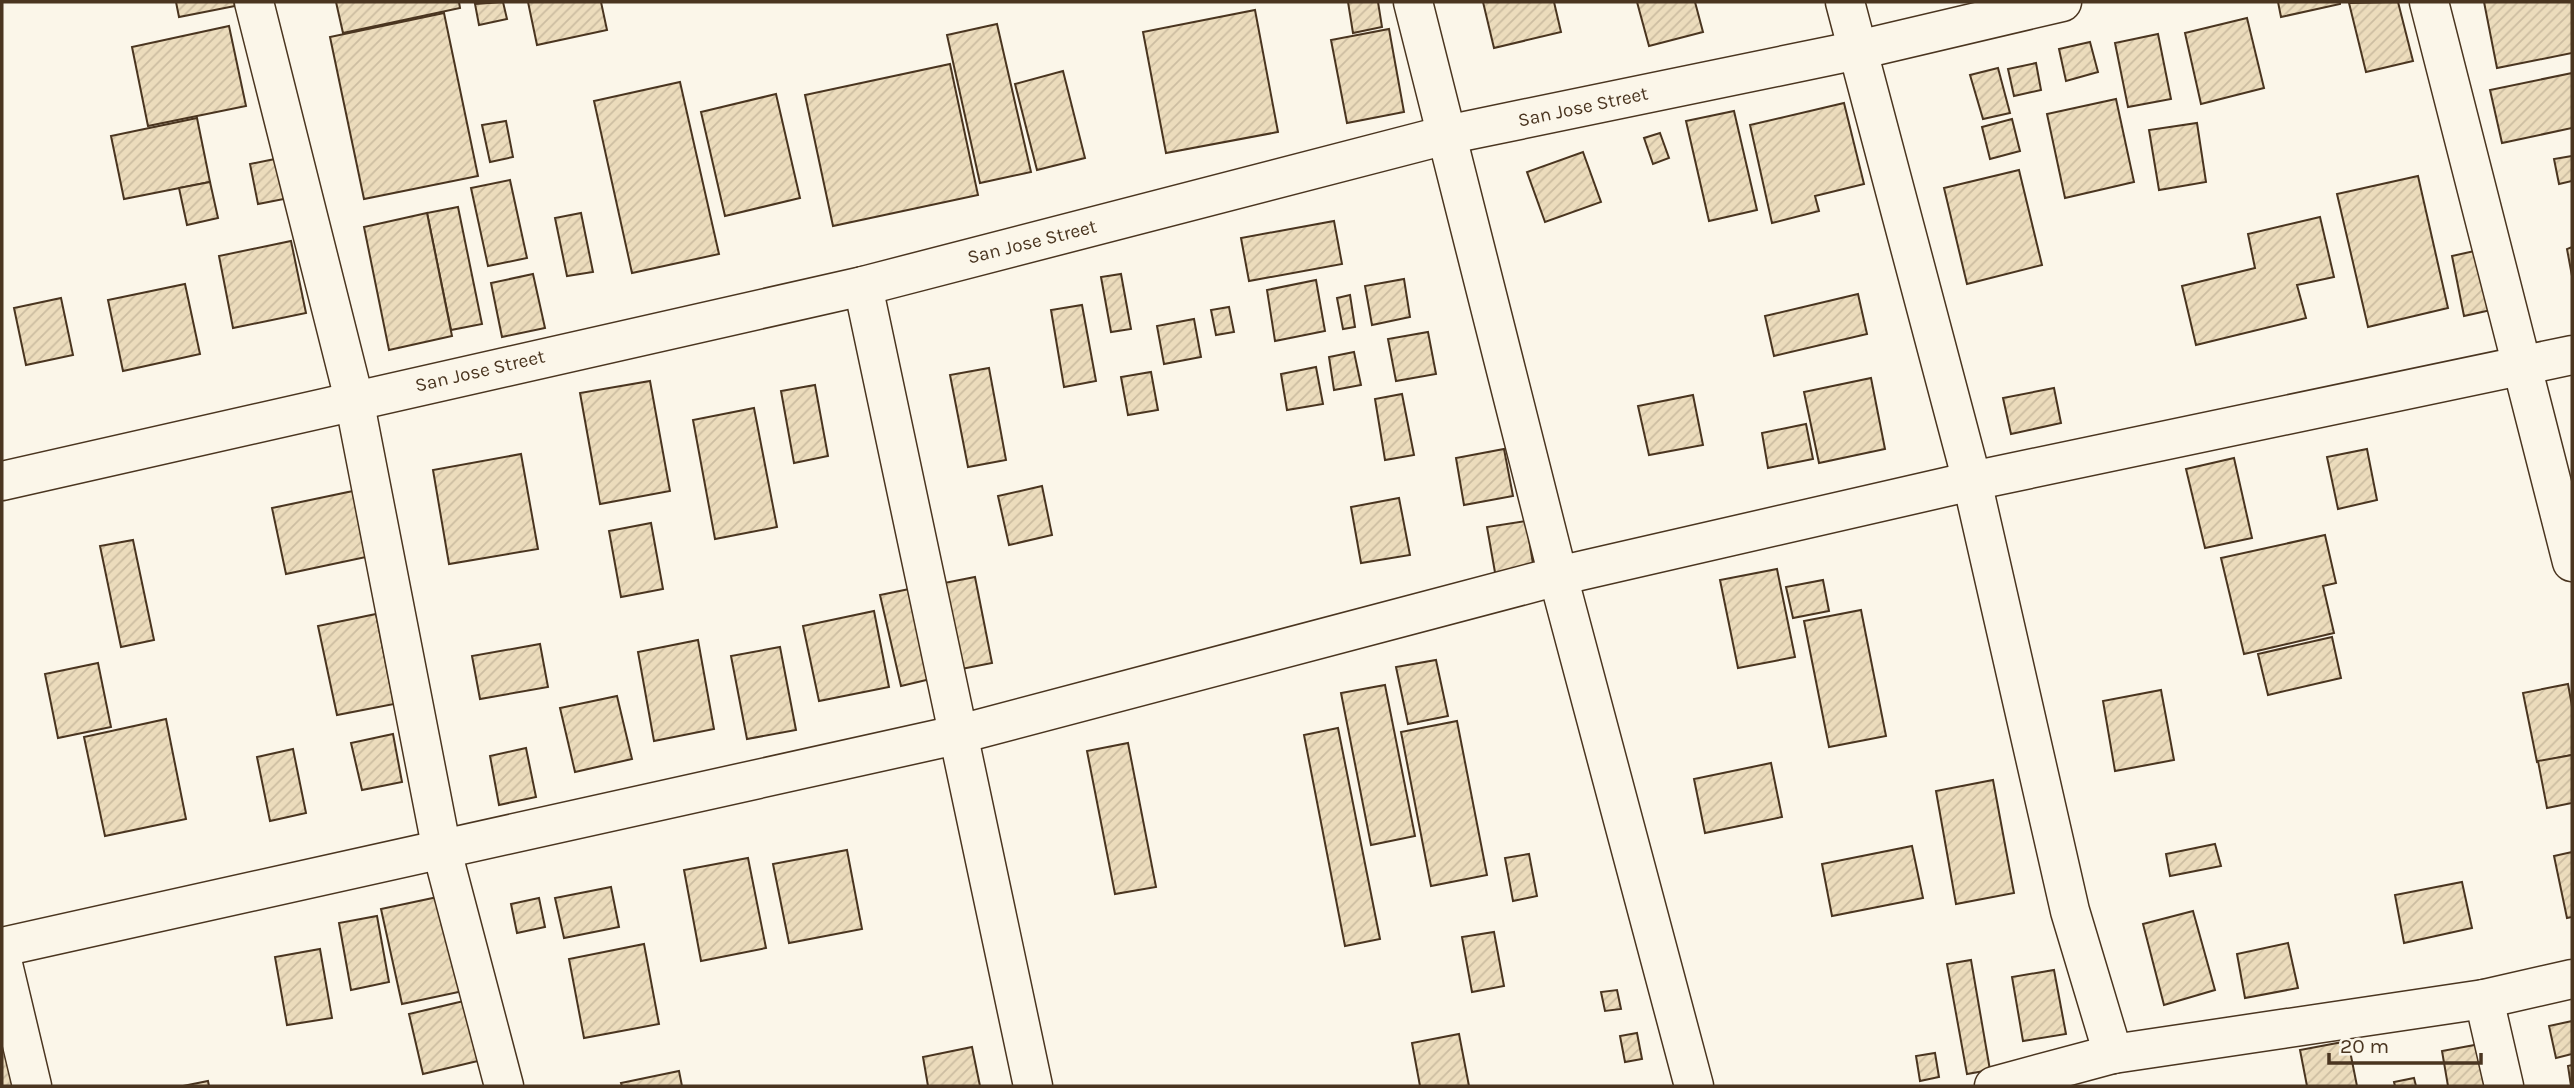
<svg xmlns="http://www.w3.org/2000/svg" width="2574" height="1088" font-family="Karla,sans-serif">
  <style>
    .building { fill: url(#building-hatch); stroke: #4a3520; stroke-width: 2 }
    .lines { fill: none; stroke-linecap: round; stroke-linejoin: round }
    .street-casing { stroke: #4a3520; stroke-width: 41 }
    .secondary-casing { stroke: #4a3520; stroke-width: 41 }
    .street { stroke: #fbf6e9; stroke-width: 38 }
    .secondary { stroke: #fbf6e9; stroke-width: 38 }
    .labels { text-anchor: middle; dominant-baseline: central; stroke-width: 5; stroke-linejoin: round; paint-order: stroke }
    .street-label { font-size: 19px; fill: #4a3520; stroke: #fbf6e9 }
  </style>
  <defs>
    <pattern id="building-hatch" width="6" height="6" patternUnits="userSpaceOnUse" patternTransform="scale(1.75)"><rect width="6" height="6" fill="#ecdcbc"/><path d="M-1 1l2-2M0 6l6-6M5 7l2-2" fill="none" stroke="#ccbda1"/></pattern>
  </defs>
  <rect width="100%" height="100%" fill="#fbf6e9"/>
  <!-- building -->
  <g class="building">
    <path d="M176,2H234L235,6L179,17Z"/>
    <path d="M336,2H459L460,8L343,33Z"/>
    <path d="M503,2L507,19L479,25L475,4Z"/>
    <path d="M528,2H601L607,30L537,45Z"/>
    <path d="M1348,2H1378L1382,27L1353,33Z"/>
    <path d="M1483,2H1554L1561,32L1494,48Z"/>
    <path d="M1637,2H1695L1703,32L1649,46Z"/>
    <path d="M2278,2H2340V4L2281,17Z"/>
    <path d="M2398,2L2413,61L2366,72L2349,3Z"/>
    <path d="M2484,2H2572V53L2497,68Z"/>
    <path d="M1255,10L1278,132L1166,153L1143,32Z"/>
    <path d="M444,13L478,176L364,199L330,37Z"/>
    <path d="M2247,18L2264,88L2201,104L2185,33Z"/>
    <path d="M997,24L1031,172L980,183L947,35Z"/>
    <path d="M229,26L246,106L148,126L132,47Z"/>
    <path d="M1389,29L1404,112L1347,123L1331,40Z"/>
    <path d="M2158,34L2171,99L2128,107L2115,43Z"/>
    <path d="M2090,42L2098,72L2066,81L2059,49Z"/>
    <path d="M2036,63L2041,90L2014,96L2008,69Z"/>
    <path d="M950,64L978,195L833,226L805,95Z"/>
    <path d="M1998,68L2010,113L1983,119L1970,75Z"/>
    <path d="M1063,71L1085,158L1037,170L1015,84Z"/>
    <path d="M2572,73V128L2502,143L2490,90Z"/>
    <path d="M680,82L719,254L632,273L594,101Z"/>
    <path d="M776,94L800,198L725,216L701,112Z"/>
    <path d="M2116,99L2134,182L2065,198L2047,114Z"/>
    <path d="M1844,103L1864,184L1815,196L1819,211L1772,223L1750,125Z"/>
    <path d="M1734,111L1757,210L1709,221L1686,121Z"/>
    <path d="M197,118L210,182L124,199L111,136Z"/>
    <path d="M2012,119L2020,151L1990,159L1982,127Z"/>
    <path d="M506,121L513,157L490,162L482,125Z"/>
    <path d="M2197,123L2206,182L2159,190L2149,130Z"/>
    <path d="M1660,133L1669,158L1653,164L1644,138Z"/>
    <path d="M1583,152L1601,202L1545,222L1527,172Z"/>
    <path d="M2572,156V181L2559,184L2554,159Z"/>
    <path d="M280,158L289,198L258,204L250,164Z"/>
    <path d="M2019,170L2042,265L1967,284L1944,188Z"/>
    <path d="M2418,176L2448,308L2368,327L2337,194Z"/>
    <path d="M510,180L527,258L488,266L471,188Z"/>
    <path d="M210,182L218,218L187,225L179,188Z"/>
    <path d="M458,207L482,324L451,330L427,213Z"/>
    <path d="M427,213L452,336L389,350L364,227Z"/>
    <path d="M581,213L593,272L567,276L555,218Z"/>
    <path d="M2320,217L2334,277L2297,285L2306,318L2196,345L2182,286L2255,268L2248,234Z"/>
    <path d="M1334,221L1342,264L1249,281L1241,238Z"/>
    <path d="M291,241L306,313L233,328L219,256Z"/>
    <path d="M2572,247V276L2567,249Z"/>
    <path d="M2488,248L2500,308L2464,316L2452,256Z"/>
    <path d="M533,274L545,328L502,337L491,283Z"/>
    <path d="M1121,274L1131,329L1111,332L1101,277Z"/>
    <path d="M1404,279L1410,317L1372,325L1365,286Z"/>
    <path d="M1316,280L1325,331L1275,341L1267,290Z"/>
    <path d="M185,284L200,354L123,371L108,300Z"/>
    <path d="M1858,294L1867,334L1774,356L1765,316Z"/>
    <path d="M1350,295L1355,327L1343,329L1337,298Z"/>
    <path d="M61,298L73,355L26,365L14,308Z"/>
    <path d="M1082,305L1096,381L1064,387L1051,310Z"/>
    <path d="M1229,307L1234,332L1216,335L1211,310Z"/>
    <path d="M1194,319L1201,357L1164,364L1157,326Z"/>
    <path d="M1428,332L1436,374L1396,381L1388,339Z"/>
    <path d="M1354,352L1361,385L1334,390L1329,357Z"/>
    <path d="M1316,367L1323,404L1287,410L1281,374Z"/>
    <path d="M989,368L1006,460L968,467L950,375Z"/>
    <path d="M1151,372L1158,410L1128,415L1121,377Z"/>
    <path d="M1871,378L1885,449L1819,463L1804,392Z"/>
    <path d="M650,381L670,491L600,504L580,393Z"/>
    <path d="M815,385L828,456L794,463L781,391Z"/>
    <path d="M2054,388L2061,423L2011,434L2003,398Z"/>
    <path d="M1402,394L1414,455L1385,460L1375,399Z"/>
    <path d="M1693,395L1703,445L1649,455L1638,406Z"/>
    <path d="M754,408L777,527L715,539L693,420Z"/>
    <path d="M1806,424L1813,459L1768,468L1762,433Z"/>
    <path d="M1504,449L1513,496L1464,505L1456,458Z"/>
    <path d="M2367,449L2377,500L2338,509L2327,457Z"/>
    <path d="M521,454L538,549L449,564L433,470Z"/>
    <path d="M2234,458L2252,538L2205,548L2186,469Z"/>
    <path d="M1042,486L1052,535L1009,545L998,496Z"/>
    <path d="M353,491L366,557L286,574L272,508Z"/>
    <path d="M1399,498L1410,555L1361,563L1351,507Z"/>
    <path d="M1526,521L1534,570L1496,578L1487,527Z"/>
    <path d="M651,523L663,589L621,597L609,531Z"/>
    <path d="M2325,535L2336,583L2323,586L2334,633L2244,654L2221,558Z"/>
    <path d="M133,540L154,640L121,647L100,546Z"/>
    <path d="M1777,569L1795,657L1738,668L1720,580Z"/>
    <path d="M975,577L992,663L946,672L929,586Z"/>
    <path d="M1823,580L1829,611L1793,618L1786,587Z"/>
    <path d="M919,587L939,677L901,686L880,595Z"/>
    <path d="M1861,610L1886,736L1829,747L1804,621Z"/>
    <path d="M874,611L889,687L819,701L803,626Z"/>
    <path d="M376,614L394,704L337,715L318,626Z"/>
    <path d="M2332,637L2341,678L2268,695L2258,654Z"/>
    <path d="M698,640L714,729L654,741L638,652Z"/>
    <path d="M540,644L548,687L480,699L472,656Z"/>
    <path d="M780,647L796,730L747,739L731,656Z"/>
    <path d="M1436,660L1448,716L1408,724L1396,667Z"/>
    <path d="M98,663L111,727L58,738L45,674Z"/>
    <path d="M2568,684L2572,706V755L2537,762L2523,693Z"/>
    <path d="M1385,685L1415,836L1371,845L1341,693Z"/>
    <path d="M2161,690L2174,760L2115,771L2103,701Z"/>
    <path d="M617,696L632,759L575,772L560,708Z"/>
    <path d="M166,719L186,819L105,836L84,737Z"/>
    <path d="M1457,721L1487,875L1431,886L1401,732Z"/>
    <path d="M1338,728L1380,939L1345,946L1304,735Z"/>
    <path d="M393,734L402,782L362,790L351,743Z"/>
    <path d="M1128,743L1156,887L1115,894L1087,751Z"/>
    <path d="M526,748L536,797L499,805L490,756Z"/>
    <path d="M293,749L306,813L270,821L257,757Z"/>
    <path d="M2572,755V803L2547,808L2538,761Z"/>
    <path d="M1771,763L1782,817L1705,833L1694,779Z"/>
    <path d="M1993,780L2014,893L1956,904L1936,791Z"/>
    <path d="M2215,844L2221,866L2170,876L2166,854Z"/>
    <path d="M1912,846L1923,898L1832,916L1822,864Z"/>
    <path d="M847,850L862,929L789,943L773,864Z"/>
    <path d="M2572,852V917L2567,918L2554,856Z"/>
    <path d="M1529,854L1537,896L1513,901L1505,858Z"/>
    <path d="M748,858L766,948L701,961L684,870Z"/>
    <path d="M2462,882L2472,928L2404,943L2395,895Z"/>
    <path d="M611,887L619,927L564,938L555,898Z"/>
    <path d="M447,895L468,990L402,1004L381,909Z"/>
    <path d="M539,898L545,927L517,933L511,904Z"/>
    <path d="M2193,911L2215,990L2164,1005L2143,924Z"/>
    <path d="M377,916L389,982L351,990L339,923Z"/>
    <path d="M1494,932L1504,986L1472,992L1462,937Z"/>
    <path d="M2288,943L2298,988L2245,998L2237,954Z"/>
    <path d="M644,944L659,1024L584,1038L569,959Z"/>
    <path d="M320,949L332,1018L287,1025L275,957Z"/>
    <path d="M1971,960L1990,1070L1967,1074L1947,964Z"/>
    <path d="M2054,970L2066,1034L2023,1041L2012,977Z"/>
    <path d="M1617,990L1621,1009L1605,1011L1601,992Z"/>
    <path d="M468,1000L482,1060L423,1074L409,1014Z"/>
    <path d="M2572,1021V1054L2556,1058L2549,1026Z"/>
    <path d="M2,1023L17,1086H2Z"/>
    <path d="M1637,1033L1642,1059L1625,1062L1620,1036Z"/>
    <path d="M1459,1034L1469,1086H1420L1412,1043Z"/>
    <path d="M2348,1041L2357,1086H2307L2300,1050Z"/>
    <path d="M2480,1044L2487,1086H2448L2442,1051Z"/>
    <path d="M972,1047L980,1086H928L923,1057Z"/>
    <path d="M1935,1053L1939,1077L1920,1081L1916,1056Z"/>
    <path d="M2572,1065V1086H2571L2568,1066Z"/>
    <path d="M679,1071L682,1086H622L621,1083Z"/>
    <path d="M2414,1078L2416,1086H2395L2394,1082Z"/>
    <path d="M208,1081L209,1086H183Z"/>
  </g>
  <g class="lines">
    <!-- street casing -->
    <g class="street-casing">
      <g id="street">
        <path d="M254,2L354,399L442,851L504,1086"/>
        <path d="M1413,2L1558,576L1694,1086"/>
        <path d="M1845,2L1972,481L2070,911L2113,1054"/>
        <path d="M2429,2L2572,562"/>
        <path d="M863,286L1033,1086"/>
        <path d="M2,947L956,735L1558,576L1972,481L2572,355"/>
        <path d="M2,960L32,1086"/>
        <path d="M2484,999L2504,1086"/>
        <path d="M1994,1086L2113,1054L2484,999L2572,979"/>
      </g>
    </g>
    <!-- secondary casing -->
    <g class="secondary-casing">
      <path id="secondary" d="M2,481L863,286L1446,135L1858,50L2062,2"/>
    </g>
    <!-- street -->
    <use href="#street" class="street"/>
    <!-- secondary -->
    <use href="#secondary" class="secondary"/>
  </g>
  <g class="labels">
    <!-- street labels -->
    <g class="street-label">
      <text transform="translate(1583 107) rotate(-12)">San Jose Street</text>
      <text transform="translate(1032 242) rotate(-14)">San Jose Street</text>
      <text transform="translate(480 371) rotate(-13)">San Jose Street</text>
    </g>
  </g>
  <!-- border -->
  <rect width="2574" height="1088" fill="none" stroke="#4a3520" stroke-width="7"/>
  <!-- scale -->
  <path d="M2329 1053v10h152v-10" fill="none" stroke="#4a3520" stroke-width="3.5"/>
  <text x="2340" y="1053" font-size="21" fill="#4a3520" stroke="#fbf6e9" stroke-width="5" paint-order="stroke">20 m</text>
</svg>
